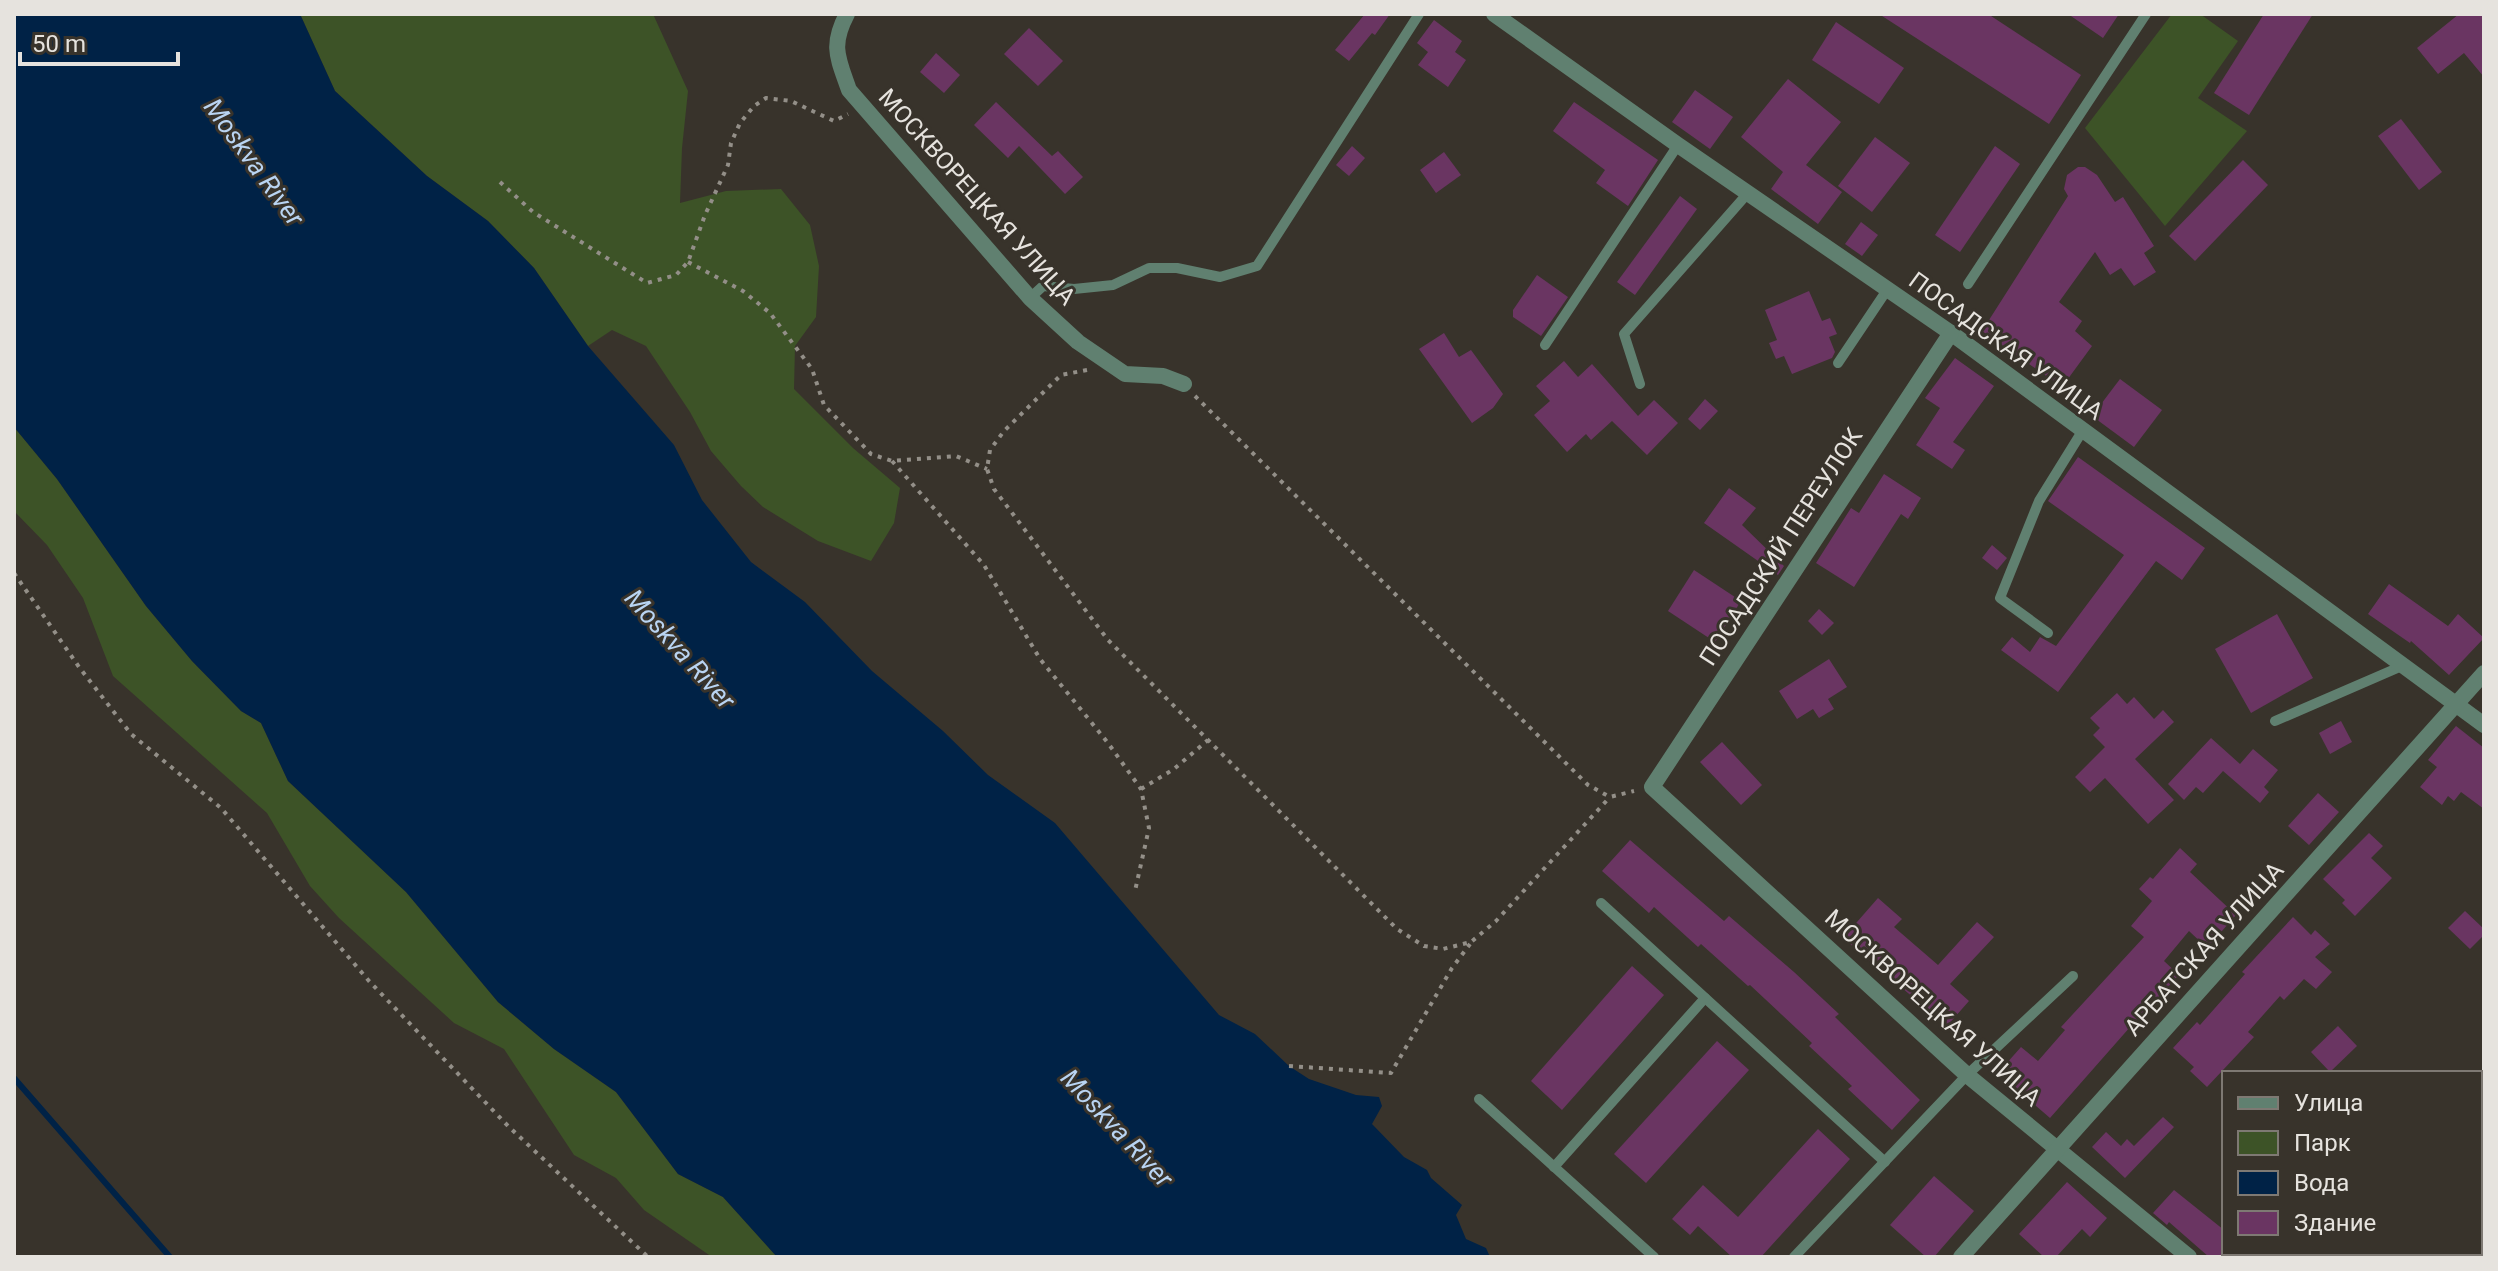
<svg xmlns="http://www.w3.org/2000/svg" width="2498" height="1271" font-family="Roboto,sans-serif">
  <style>
    .green { fill: #3d5327 }
    .water { fill: #002246 }
    .lines { fill: none; stroke-linecap: round; stroke-linejoin: round }
    .stream { stroke: #002246; stroke-width: 6 }
    .building { fill: #6a3562 }
    .path { stroke: #938f88; stroke-width: 4; stroke-dasharray: 4 6; stroke-linecap: butt }
    .service { stroke: #608070; stroke-width: 10 }
    .minor { stroke: #608070; stroke-width: 16 }
    .labels { text-anchor: middle; dominant-baseline: central; stroke-width: 6; stroke-linejoin: round; paint-order: stroke }
    .street-label { font-size: 24px; fill: #e6e3de; stroke: #38332b }
    .water-label { font-size: 26px; font-style: italic; fill: #b9d4f2; stroke: #38332b }
  </style>
  <rect width="100%" height="100%" fill="#38332b"/>
  <!-- green -->
  <g class="green">
    <path d="M300,14H653L688,91L682,148L680,203L726,191L781,189L810,225L819,266L816,317L795,346L794,389L853,448L900,488L894,523L871,561L818,541L763,507L741,486L711,451L690,412L646,346L612,330L588,346L534,268L488,221L427,176L335,91Z"/>
    <path d="M2172,14H2200L2238,41L2198,98L2247,131L2165,226L2085,128Z"/>
    <path d="M14,427L57,479L146,606L192,661L241,711L261,723L288,781L406,892L498,1002L554,1049L616,1092L678,1174L723,1197L777,1257H712L644,1210L616,1178L574,1155L504,1049L454,1023L339,918L310,886L267,813L113,676L83,598L47,545L14,511Z"/>
  </g>
  <!-- water -->
  <path class="water" d="M14,14H300L335,91L427,176L488,221L534,268L588,346L674,445L702,500L751,562L805,602L872,671L943,731L988,775L1055,823L1219,1015L1255,1034L1289,1066L1309,1079L1356,1095L1379,1097L1382,1106L1372,1124L1404,1157L1427,1170L1431,1178L1462,1205L1456,1215L1466,1239L1486,1248L1490,1257H777L723,1197L678,1174L616,1092L554,1049L498,1002L406,892L288,781L261,723L241,711L192,661L146,606L57,479L14,427Z"/>
  <g class="lines">
    <!-- stream -->
    <path class="stream" d="M14,1078L170,1257"/>
  </g>
  <!-- building -->
  <g class="building">
    <path d="M1365,14H1390L1375,35L1372,33L1349,61L1335,50Z"/>
    <path d="M1879,14H1988L2081,75L2049,124Z"/>
    <path d="M2068,14H2119L2103,38Z"/>
    <path d="M2264,14H2313L2249,115L2214,93Z"/>
    <path d="M2459,14H2484V77L2464,53L2438,74L2417,48Z"/>
    <path d="M1434,20L1462,41L1455,52L1466,60L1448,87L1418,65L1428,52L1417,43Z"/>
    <path d="M1836,22L1904,68L1879,104L1812,60Z"/>
    <path d="M1029,28L1063,61L1038,86L1004,54Z"/>
    <path d="M936,53L960,75L944,93L920,72Z"/>
    <path d="M1788,79L1841,122L1806,165L1842,192L1818,224L1771,189L1783,172L1741,137Z"/>
    <path d="M1695,90L1733,117L1710,149L1672,122Z"/>
    <path d="M996,102L1052,156L1058,151L1083,177L1065,194L1019,146L1008,158L974,125Z"/>
    <path d="M1574,102L1658,160L1628,206L1596,183L1605,170L1553,131Z"/>
    <path d="M2401,119L2442,172L2419,190L2378,136Z"/>
    <path d="M1875,137L1910,163L1872,212L1838,186Z"/>
    <path d="M1352,146L1365,158L1349,176L1336,165Z"/>
    <path d="M1995,146L2020,164L1960,252L1935,235Z"/>
    <path d="M1444,152L1461,175L1436,193L1420,170Z"/>
    <path d="M2243,160L2268,185L2195,261L2169,236Z"/>
    <path d="M2078,167H2085L2097,175L2115,202L2123,197L2154,246L2144,253L2156,272L2134,286L2121,268L2110,275L2095,252L2059,302L2082,321L2075,331L2092,346L2062,387L1982,331L2068,196L2064,189L2067,175Z"/>
    <path d="M1680,196L1697,209L1635,295L1617,282Z"/>
    <path d="M1861,222L1878,235L1862,256L1845,244Z"/>
    <path d="M1537,275L1568,297L1541,336L1513,317V310Z"/>
    <path d="M1809,291L1822,321L1830,318L1837,334L1829,337L1835,352L1832,358L1792,374L1784,356L1776,359L1769,343L1777,340L1765,310Z"/>
    <path d="M1444,333L1459,357L1471,350L1503,394L1493,408L1472,423L1419,349Z"/>
    <path d="M1955,358L1994,386L1953,442L1965,450L1952,469L1916,445L1940,408L1925,398Z"/>
    <path d="M1564,361L1578,377L1592,364L1638,416L1654,400L1678,423L1647,455L1612,421L1591,440L1586,434L1567,452L1534,415L1550,401L1536,386Z"/>
    <path d="M2120,379L2162,410L2134,447L2092,416Z"/>
    <path d="M1705,399L1718,411L1700,430L1688,419Z"/>
    <path d="M2078,457L2205,548L2182,580L2156,561L2058,692L2001,650L2012,637L2030,652L2040,637L2056,646L2124,555L2048,501Z"/>
    <path d="M1884,474L1921,498L1908,519L1901,514L1854,587L1816,563L1851,508L1859,513Z"/>
    <path d="M1729,488L1756,508L1742,525L1784,566L1778,575L1704,523Z"/>
    <path d="M1992,545L2007,558L1997,570L1982,558Z"/>
    <path d="M1694,570L1741,601L1715,642L1668,611Z"/>
    <path d="M2389,584L2448,626L2458,614L2484,638L2449,675L2411,641L2410,643L2368,614Z"/>
    <path d="M1819,609L1834,623L1822,635L1808,621Z"/>
    <path d="M2277,614L2313,678L2251,713L2215,649Z"/>
    <path d="M1829,659L1847,687L1828,699L1834,709L1819,718L1813,709L1797,719L1779,691Z"/>
    <path d="M2117,693L2127,704L2134,697L2154,719L2163,710L2174,722L2135,759L2174,800L2148,824L2105,778L2090,792L2075,777L2105,747L2093,735L2100,728L2090,718Z"/>
    <path d="M2341,721L2352,742L2330,754L2319,733Z"/>
    <path d="M2456,726L2484,748V809L2461,792L2454,801L2448,796L2442,805L2420,787L2437,767L2428,760Z"/>
    <path d="M2211,738L2240,764L2253,749L2278,770L2264,787L2269,792L2260,803L2223,771L2203,793L2196,787L2184,800L2168,784Z"/>
    <path d="M1722,742L1762,785L1741,805L1700,762Z"/>
    <path d="M2318,793L2339,812L2309,845L2288,826Z"/>
    <path d="M2369,833L2383,846L2371,858L2392,878L2355,916L2342,903L2345,900L2323,879Z"/>
    <path d="M1630,840L1724,921L1729,916L1794,972L1839,1014L1835,1017L1920,1100L1892,1130L1848,1089L1852,1086L1809,1046L1812,1043L1750,985L1748,986L1701,944L1698,947L1654,907L1649,913L1602,871Z"/>
    <path d="M2180,848L2197,864L2190,872L2236,915L2207,948L2189,931L2164,961L2179,975L2154,1002L2153,1001L2050,1118L1998,1073L2021,1047L2038,1061L2065,1030L2061,1027L2144,937L2131,926L2152,901L2139,889L2150,877L2153,879Z"/>
    <path d="M1878,898L1902,919L1894,927L1938,965L1977,922L1994,937L1950,984L1969,1001L1947,1026L1843,938Z"/>
    <path d="M2465,911L2484,929V935L2470,949L2448,928Z"/>
    <path d="M2293,917L2311,935L2315,930L2330,944L2315,957L2332,972L2316,989L2304,979L2284,1000L2280,996L2248,1032L2254,1037L2207,1087L2190,1071L2194,1067L2173,1048L2197,1022L2200,1025L2245,974L2242,972Z"/>
    <path d="M1632,966L1664,995L1562,1110L1531,1081Z"/>
    <path d="M2338,1026L2357,1046L2330,1072L2311,1052Z"/>
    <path d="M1717,1041L1749,1070L1646,1183L1614,1154Z"/>
    <path d="M2163,1117L2174,1127L2125,1178L2092,1147L2106,1132L2121,1146L2127,1139L2134,1146Z"/>
    <path d="M1818,1129L1850,1159L1761,1257H1732L1698,1226L1690,1235L1672,1219L1703,1185L1738,1217Z"/>
    <path d="M1934,1176L1974,1211L1934,1257H1926L1890,1225Z"/>
    <path d="M2067,1182L2107,1218L2090,1237L2082,1229L2056,1257H2044L2019,1234Z"/>
    <path d="M2174,1190L2224,1230V1257H2209L2169,1222L2167,1225L2153,1213Z"/>
  </g>
  <g class="lines">
    <!-- path -->
    <g class="path">
      <path d="M500,182L533,212L647,283L676,275L688,262L705,215L728,165L731,143L740,123L754,106L766,98L791,101L834,121L848,114"/>
      <path d="M688,262L743,291L770,313L812,369L824,405L871,454L892,461L956,456L987,469"/>
      <path d="M1087,370L1061,375L1004,431L990,450L987,469L994,489L1108,640L1397,929L1424,946L1443,949L1471,942L1496,921L1610,797"/>
      <path d="M1195,396L1588,785L1610,797L1634,791"/>
      <path d="M892,461L984,565L1040,659L1108,743L1141,789L1149,828L1135,891"/>
      <path d="M14,573L79,667L131,734L221,808L369,981L508,1126L648,1257"/>
      <path d="M1141,789L1174,769L1208,740"/>
      <path d="M1289,1066L1391,1073L1452,968L1470,944"/>
    </g>
    <!-- service -->
    <g class="service">
      <path d="M1968,284L2146,14"/>
      <path d="M1030,298L1043,286L1074,289L1113,285L1149,268H1177L1220,277L1257,266L1419,14"/>
      <path d="M1545,345L1678,145"/>
      <path d="M1838,363L1887,290"/>
      <path d="M1640,384L1624,334L1748,193"/>
      <path d="M2048,633L2000,598L2039,501L2083,430"/>
      <path d="M2275,721L2402,666"/>
      <path d="M1601,903L1885,1162"/>
      <path d="M1479,1099L1654,1257"/>
      <path d="M1554,1167L1705,998"/>
      <path d="M1794,1257L1967,1075L2073,976"/>
    </g>
    <!-- minor -->
    <g class="minor">
      <path d="M847,14C830,46 838,58 849,90L1030,298L1078,342L1125,374L1163,376L1184,384"/>
      <path d="M1494,14L1678,145L1951,333L2484,725"/>
      <path d="M1951,333L1652,787L1967,1075L2189,1257"/>
      <path d="M1961,1257L2484,673"/>
    </g>
  </g>
  <g class="labels">
    <!-- street labels -->
    <g class="street-label">
      <text transform="translate(977 197) rotate(48)">МОСКВОРЕЦКАЯ УЛИЦА</text>
      <text transform="translate(2006 346) rotate(36)">ПОСАДСКАЯ УЛИЦА</text>
      <text transform="translate(1781 547) rotate(-57)">ПОСАДСКИЙ ПЕРЕУЛОК</text>
      <text transform="translate(2204 949) rotate(-48)">АРБАТСКАЯ УЛИЦА</text>
      <text transform="translate(1933 1008) rotate(42)">МОСКВОРЕЦКАЯ УЛИЦА</text>
    </g>
    <!-- water labels -->
    <g class="water-label">
      <text transform="translate(254 162) rotate(54)">Moskva River</text>
      <text transform="translate(680 649) rotate(48)">Moskva River</text>
      <text transform="translate(1117 1128) rotate(47)">Moskva River</text>
    </g>
  </g>
  <!-- border -->
  <rect width="2498" height="1271" fill="none" stroke="#e6e3de" stroke-width="32"/>
  <!-- legend -->
  <rect x="2222" y="1071" width="260" height="184" fill="#38332b" stroke="#7e7973" stroke-width="2"/>
  <rect x="2238" y="1097" width="40" height="12" fill="#608070" stroke="#7e7973" stroke-width="2"/>
  <text x="2294" y="1111" font-size="24" fill="#e6e3de">Улица</text>
  <rect x="2238" y="1131" width="40" height="24" fill="#3d5327" stroke="#7e7973" stroke-width="2"/>
  <text x="2294" y="1151" font-size="24" fill="#e6e3de">Парк</text>
  <rect x="2238" y="1171" width="40" height="24" fill="#002246" stroke="#7e7973" stroke-width="2"/>
  <text x="2294" y="1191" font-size="24" fill="#e6e3de">Вода</text>
  <rect x="2238" y="1211" width="40" height="24" fill="#6a3562" stroke="#7e7973" stroke-width="2"/>
  <text x="2294" y="1231" font-size="24" fill="#e6e3de">Здание</text>
  <!-- scale -->
  <path d="M20 52v12h158v-12" fill="none" stroke="#e6e3de" stroke-width="4"/>
  <text x="32" y="52" font-size="24" fill="#e6e3de" stroke="#38332b" stroke-width="6" paint-order="stroke">50 m</text>
</svg>
